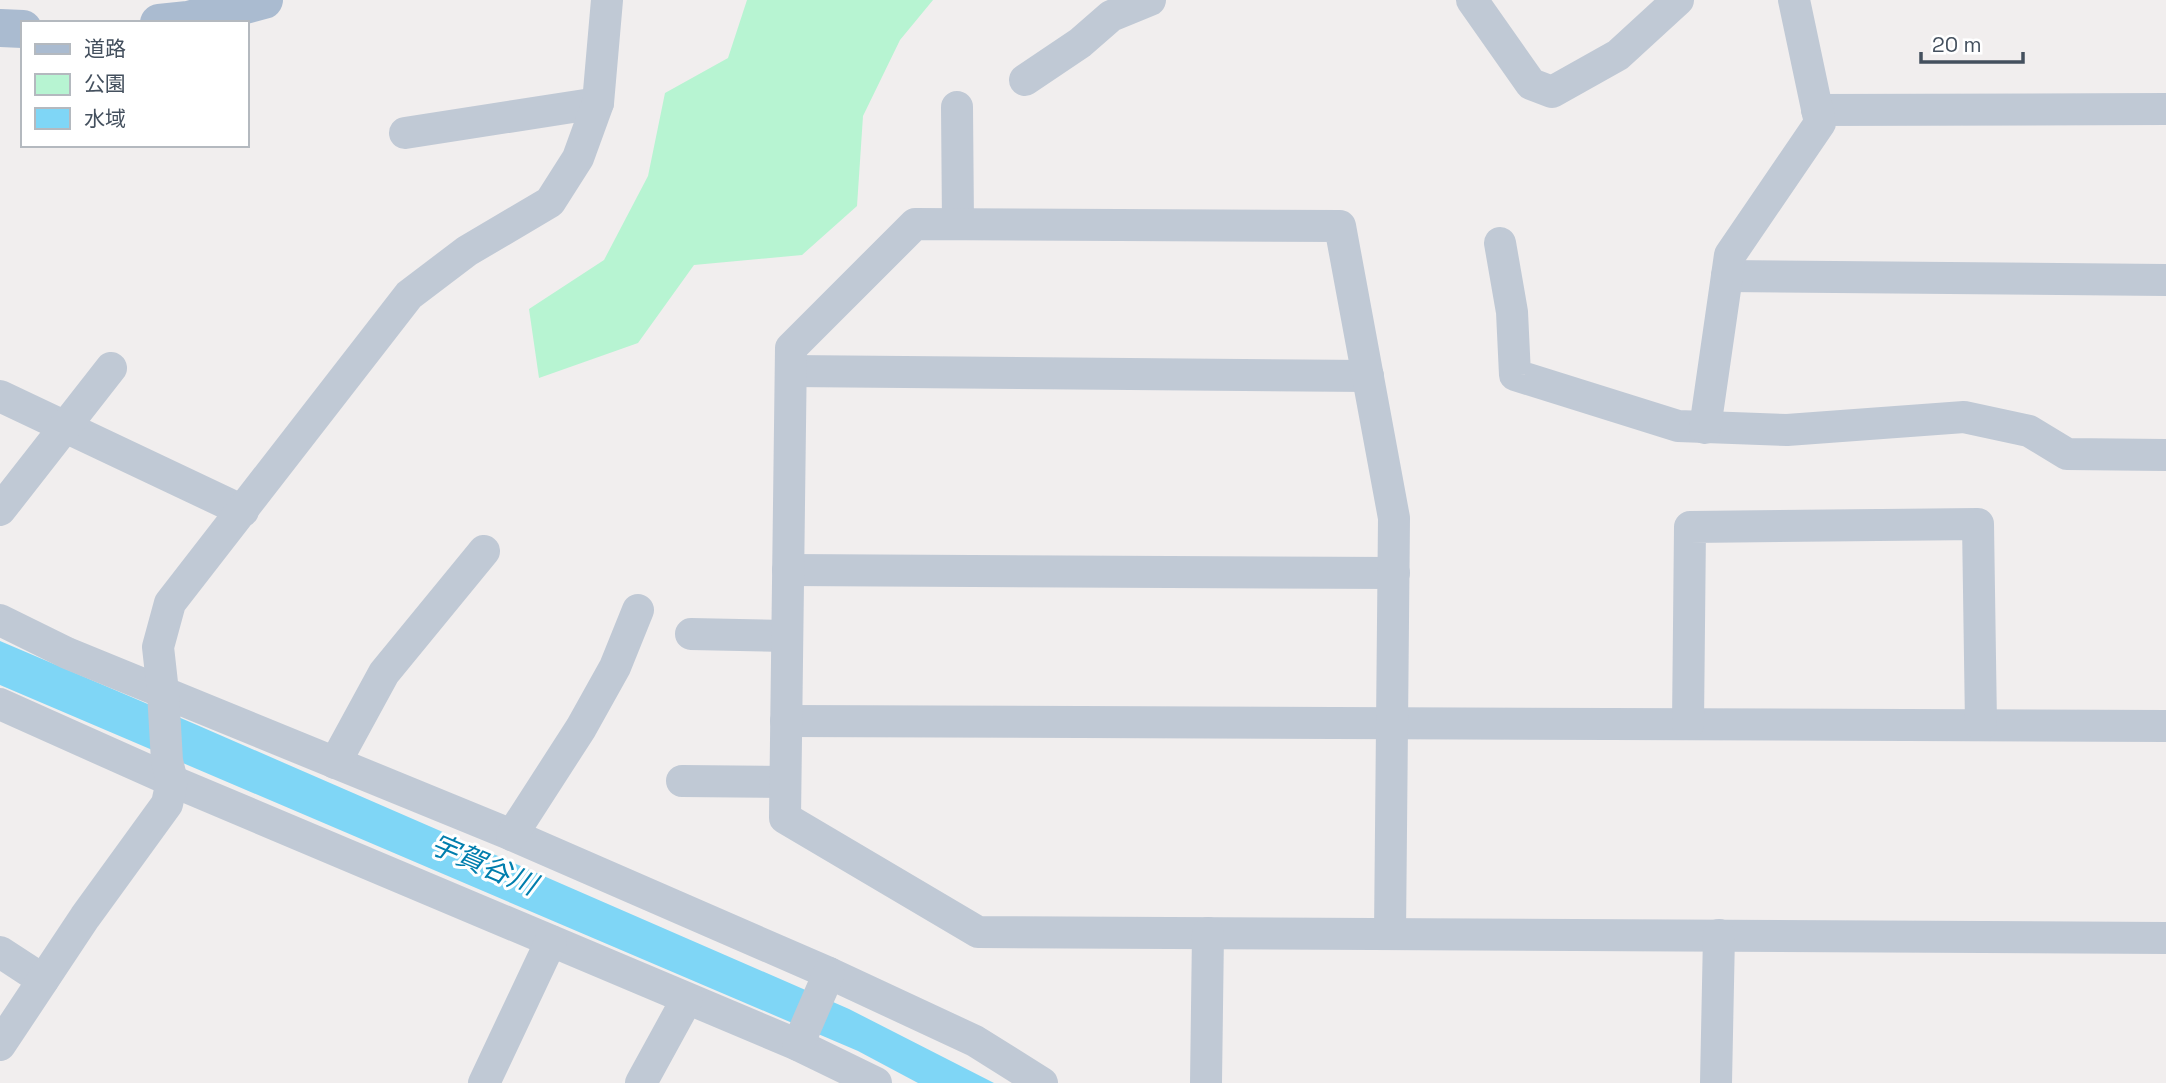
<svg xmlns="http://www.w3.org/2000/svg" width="2166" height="1083" font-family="'Space Grotesk','Noto Sans JP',sans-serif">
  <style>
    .green { fill: #b7f4d2 }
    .water { fill: #7fd6f6 }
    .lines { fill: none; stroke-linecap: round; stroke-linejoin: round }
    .minor { stroke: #c0c9d5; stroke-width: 32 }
    .primary { stroke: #aabbd0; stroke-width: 38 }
    .labels { text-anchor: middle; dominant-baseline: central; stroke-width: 6; stroke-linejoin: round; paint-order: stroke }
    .water-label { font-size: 28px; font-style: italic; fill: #017ead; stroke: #fff }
  </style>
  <rect width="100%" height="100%" fill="#f1eeee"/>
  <!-- green -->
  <path class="green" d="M747,0H933L900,40L863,116L857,206L802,255L694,265L638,343L539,378L529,309L604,260L648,176L665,93L728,58Z"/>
  <!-- water -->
  <path class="water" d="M0,641L197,725L849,1009L994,1083H918L858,1051L0,685Z"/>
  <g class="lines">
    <!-- minor -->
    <g class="minor">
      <path d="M1472,0L1531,84L1552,92L1618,55L1678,0"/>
      <path d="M1025,80L1080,43L1111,16L1150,0"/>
      <path d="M957,107L958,224"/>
      <path d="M1817,110L2166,109"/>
      <path d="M405,133L598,103"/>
      <path d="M1500,243L1512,312L1515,375L1678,426L1787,430L1964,417L2029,431L2067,454L2166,455"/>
      <path d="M1727,276L2166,280"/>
      <path d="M791,371L1368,376"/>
      <path d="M0,396L243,511"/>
      <path d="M1705,428L1730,255L1820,123L1794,0"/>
      <path d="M0,510L111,368"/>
      <path d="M788,570L1394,573"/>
      <path d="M0,620L67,653L512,835L829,973L975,1041L1042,1083"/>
      <path d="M691,634L787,636"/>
      <path d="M0,704L172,781L798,1045L876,1083"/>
      <path d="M786,721L2166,726"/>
      <path d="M1688,724L1690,527L1978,524L1981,725"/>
      <path d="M335,763L384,673L484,551"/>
      <path d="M682,781L785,782"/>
      <path d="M512,835L581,728L615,667L638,610"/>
      <path d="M1390,934L1394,518L1340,226L915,224L791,348L785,818L978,932L2166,938"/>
      <path d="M0,952L43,980"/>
      <path d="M0,1045L85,917L167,804L172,781L167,761L163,692L158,647L170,603L409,295L467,251L550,202L578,158L598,103L607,0"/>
      <path d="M798,1045L829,973"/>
      <path d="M484,1083L551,941"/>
      <path d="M641,1083L687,999"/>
      <path d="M1206,1083L1208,933"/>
      <path d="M1716,1083L1719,935"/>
    </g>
    <!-- primary -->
    <g class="primary">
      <path d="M159,23L188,20L264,0"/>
      <path d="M0,28L23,29"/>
    </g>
  </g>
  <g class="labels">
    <!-- water labels -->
    <g class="water-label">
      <text transform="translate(484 864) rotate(23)">宇賀谷川</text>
    </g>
  </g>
  <!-- legend -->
  <rect x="21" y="21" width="228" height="126" fill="#ffffff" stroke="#b4b9bf" stroke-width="2"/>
  <rect x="35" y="44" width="35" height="10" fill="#aabbd0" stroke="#b4b9bf" stroke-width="2"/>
  <text x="84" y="56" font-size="21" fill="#44505e">道路</text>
  <rect x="35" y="74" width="35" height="21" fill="#b7f4d2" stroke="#b4b9bf" stroke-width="2"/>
  <text x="84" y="91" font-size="21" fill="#44505e">公園</text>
  <rect x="35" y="108" width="35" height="21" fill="#7fd6f6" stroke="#b4b9bf" stroke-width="2"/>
  <text x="84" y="126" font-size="21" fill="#44505e">水域</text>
  <!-- scale -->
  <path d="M1921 52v10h102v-10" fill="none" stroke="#44505e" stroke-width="3.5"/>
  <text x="1932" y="52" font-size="21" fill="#44505e" stroke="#ffffff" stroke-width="5" paint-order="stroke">20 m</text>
</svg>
